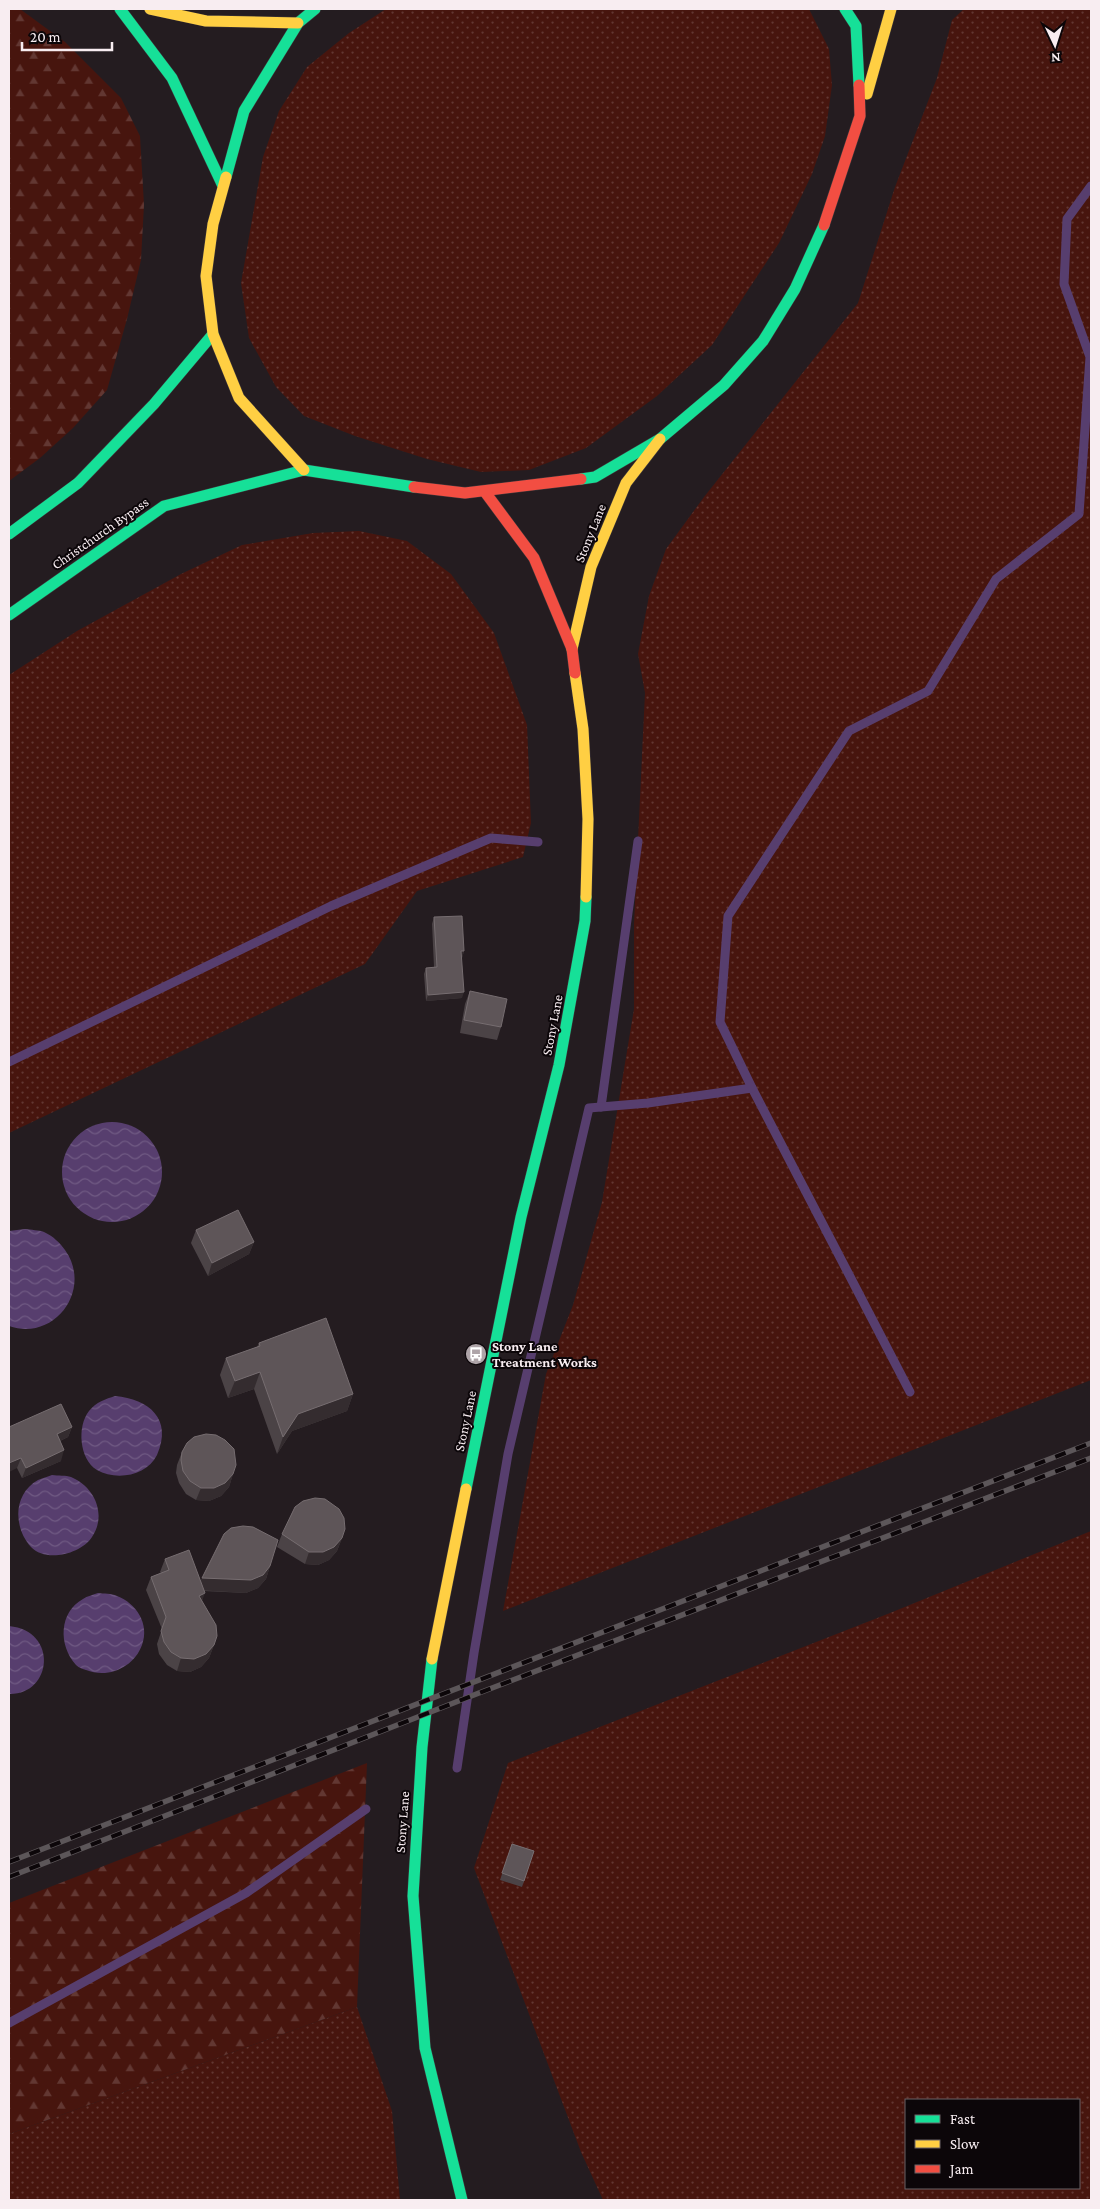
<svg xmlns="http://www.w3.org/2000/svg" width="1100" height="2209" font-family="'Crimson Pro',serif">
  <style>
    .grass { fill: url(#grass-dots); fill-rule: evenodd }
    .forest { fill: url(#forest-firs) }
    .water { fill: url(#water-waves) }
    .lines { fill: none; stroke-linecap: round; stroke-linejoin: round }
    .stream { stroke: #573e6e; stroke-width: 9 }
    .fast-casing { stroke: #40393c; stroke-width: 12 }
    .slow-casing { stroke: #40393c; stroke-width: 12 }
    .jam-casing { stroke: #40393c; stroke-width: 12 }
    .fast { stroke: #16e098; stroke-width: 11 }
    .slow { stroke: #ffcf43; stroke-width: 11 }
    .jam { stroke: #f24e42; stroke-width: 11 }
    .rail-casing { stroke: #5c5659; stroke-width: 5.5 }
    .rail { stroke: #0c0609; stroke-width: 4; stroke-dasharray: 11; stroke-linecap: butt }
    .wall { fill: #4b4346 }
    .shaded-wall { fill: #342c2f }
    .building { fill: #5e5558; stroke: #766d70 }
    .labels { text-anchor: middle; dominant-baseline: central; stroke-width: 4; stroke-linejoin: round; paint-order: stroke }
    .street-label { font-size: 14px; fill: #f8edf1; stroke: #0c0609 }
    .poi-label { font-size: 14px; font-weight: bold; fill: #f8edf1; stroke: #0c0609; text-anchor: start }
  </style>
  <defs>
    <pattern id="grass-dots" width="8" height="8" patternUnits="userSpaceOnUse" patternTransform="scale(1.25)"><rect width="8" height="8" fill="#47150e"/><path d="M2 2h.1M6 6h.1" fill="none" stroke="#623732" stroke-width="1.8" stroke-linecap="round"/></pattern>
    <pattern id="forest-firs" width="22" height="20" patternUnits="userSpaceOnUse" patternTransform="scale(1.25)"><rect width="22" height="20" fill="#47150e"/><path d="M5 1l3.5 6h-7zM16 11l3.5 6h-7z" fill="#623732"/></pattern>
    <pattern id="water-waves" width="16" height="10" patternUnits="userSpaceOnUse" patternTransform="scale(1.25)"><rect width="16" height="10" fill="#573e6e"/><path d="M0 5q4-4 8 0t8 0" fill="none" stroke="#705a83"/></pattern>
  </defs>
  <rect width="100%" height="100%" fill="#241c20"/>
  <!-- grass -->
  <g class="grass">
    <path d="M386,9H809L829,49L832,85L825,136L812,174L779,243L712,345L657,396L586,448L529,470L481,472L427,459L355,436L304,416L276,387L249,338L241,283L263,157L279,111L307,67L349,33Z"/>
    <path d="M964,9H1091V1380L503,1611L546,1374L573,1305L602,1202L634,1009V924L645,693L638,654L649,596L666,549L704,497L858,303L895,187L937,78L952,20Z"/>
    <path d="M359,531L407,541L451,574L494,633L527,725L531,823L523,857L417,891L365,964L9,1133V675L77,631L181,574L242,545L313,533Z"/>
    <path d="M1091,1531V2200H603L581,2152L474,1868L508,1763L890,1613ZM906,2100H1079V2188H906Z"/>
    <path d="M357,2007L392,2111L400,2200H9V2134Z"/>
  </g>
  <!-- forest -->
  <g class="forest">
    <path d="M9,9H20L65,42L121,98L140,136L144,205L141,260L127,319L107,390L73,428L40,458L9,481Z"/>
    <path d="M367,1763L357,2007L9,2134V1903Z"/>
  </g>
  <!-- water -->
  <g class="water">
    <circle cx="112" cy="1172" r="50"/>
    <path d="M25,1229C31,1230 39,1230 44,1232C53,1236 60,1243 65,1250C93,1289 55,1342 9,1326V1231Z"/>
    <path d="M115,1396C149,1399 173,1419 157,1455C147,1476 116,1481 97,1470C79,1459 77,1426 89,1411C96,1402 106,1399 115,1396Z"/>
    <path d="M52,1475C58,1476 66,1475 71,1477C95,1487 107,1515 92,1537C81,1554 46,1563 31,1547C13,1527 13,1494 38,1480C42,1478 48,1477 52,1475Z"/>
    <path d="M98,1593C104,1594 111,1593 117,1596C136,1603 150,1624 142,1645C134,1667 109,1679 86,1670C83,1669 79,1668 76,1665C58,1645 59,1612 83,1599C87,1596 93,1595 98,1593Z"/>
    <path d="M9,1626C59,1631 52,1695 9,1694Z"/>
  </g>
  <g class="lines">
    <!-- stream -->
    <g class="stream">
      <path d="M9,1062L331,906L491,838L538,842"/>
      <path d="M752,1088L910,1392"/>
      <path d="M601,1107L638,841"/>
      <path d="M457,1768L474,1653L508,1454L589,1108L648,1103L752,1088L720,1022L728,916L849,731L928,691L996,579L1079,514L1090,357L1064,284L1067,219L1091,186"/>
      <path d="M9,2023L246,1893L366,1809"/>
    </g>
    <!-- fast casing -->
    <g class="fast-casing">
      <g id="fast">
        <path d="M120,9L172,78L222,184"/>
        <path d="M845,9L856,26L859,85"/>
        <path d="M226,177L244,111L298,23L315,9"/>
        <path d="M581,479L595,477L660,439L724,385L763,341L795,289L824,225"/>
        <path d="M9,534L78,483L154,404L213,334"/>
        <path d="M9,615L164,506L304,470L414,487"/>
        <path d="M466,1489L521,1217L559,1065L585,921L586,897"/>
        <path d="M432,1659L422,1747L413,1896L425,2048L462,2200"/>
      </g>
    </g>
    <!-- slow casing -->
    <g class="slow-casing">
      <g id="slow">
        <path d="M150,9L206,21L298,23"/>
        <path d="M867,94L891,9"/>
        <path d="M226,177L213,224L206,276L213,334L239,398L304,470"/>
        <path d="M572,649L591,567L626,483L660,439"/>
        <path d="M575,673L583,729L588,819L586,897"/>
        <path d="M432,1659L466,1489"/>
      </g>
    </g>
    <!-- jam casing -->
    <g class="jam-casing">
      <g id="jam">
        <path d="M824,225L860,116L859,85"/>
        <path d="M414,487L465,493L581,479"/>
        <path d="M485,492L534,558L572,649L575,673"/>
      </g>
    </g>
    <!-- fast -->
    <use href="#fast" class="fast"/>
    <!-- slow -->
    <use href="#slow" class="slow"/>
    <!-- jam -->
    <use href="#jam" class="jam"/>
    <!-- rail casing -->
    <g class="rail-casing">
      <g id="rail">
        <path d="M9,1862L1091,1443"/>
        <path d="M9,1877L479,1693L1091,1458"/>
      </g>
    </g>
    <!-- rail -->
    <use href="#rail" class="rail"/>
  </g>
  <!-- wall -->
  <g class="wall">
    <path d="M434,917L464,951L462,958H461L462,998L426,1001L424,974L426,968L434,967L432,924Z"/>
    <path d="M470,991L501,1027L497,1040L460,1033L465,1004Z"/>
    <path d="M196,1230L254,1242L249,1254L208,1276L191,1243Z"/>
    <path d="M259,1343L353,1394L347,1411L292,1431L277,1454L254,1389L228,1398L220,1375L226,1358L257,1347Z"/>
    <path d="M9,1427H72L68,1437L60,1441L61,1461L22,1478L17,1468Z"/>
    <path d="M182,1452L233,1474L229,1487L221,1496L209,1501L196,1500L186,1494L179,1483L176,1473L177,1465Z"/>
    <path d="M282,1534L342,1538L337,1551L329,1560L318,1565L305,1564L277,1547Z"/>
    <path d="M165,1559L201,1581L202,1578L270,1566L266,1579L258,1588L246,1593L204,1591L202,1601L214,1645L209,1658L201,1667L190,1672L177,1671L167,1665L159,1654L157,1644L162,1629L146,1590L151,1577L161,1573L160,1572Z"/>
    <path d="M512,1844L534,1851L522,1887L500,1880Z"/>
  </g>
  <!-- shaded-wall -->
  <g class="shaded-wall">
    <path d="M461,951H464L462,958H458Z"/>
    <path d="M464,992L462,998L426,1001L428,995Z"/>
    <path d="M254,1242L249,1254L208,1276L212,1263Z"/>
    <path d="M260,1372L254,1389L228,1398L235,1381Z"/>
    <path d="M353,1394L347,1411L292,1431L277,1454L283,1437L298,1414Z"/>
    <path d="M72,1427L68,1437L53,1444L57,1434Z"/>
    <path d="M64,1450L61,1461L22,1478L26,1468Z"/>
    <path d="M21,1458L17,1468L9,1472V1463Z"/>
    <path d="M233,1474L229,1487L221,1496L209,1501L196,1500L201,1488Z"/>
    <path d="M342,1538L337,1551L329,1560L318,1565L305,1564L309,1552Z"/>
    <path d="M270,1566L266,1579L258,1588L246,1593L197,1590L202,1578Z"/>
    <path d="M205,1593L200,1606L199,1596Z"/>
    <path d="M214,1645L209,1658L201,1667L190,1672L177,1671L181,1658Z"/>
  </g>
  <!-- building -->
  <g class="building">
    <path d="M462,916L464,951H461L464,992L428,995L426,968L437,967L434,917Z"/>
    <path d="M470,991L507,999L501,1027L464,1020Z"/>
    <path d="M238,1210L254,1242L212,1263L196,1230Z"/>
    <path d="M326,1318L353,1394L298,1414L283,1437L260,1372L235,1381L226,1358L260,1346L259,1343Z"/>
    <path d="M61,1404L72,1427L57,1434L64,1450L26,1468L21,1458L9,1463V1427Z"/>
    <path d="M206,1434L216,1435L225,1440L234,1449L236,1465L233,1474L225,1483L214,1488H201L190,1481L183,1471L181,1460L182,1452L187,1443L194,1437Z"/>
    <path d="M315,1498L325,1499L339,1509L344,1518L345,1529L342,1538L334,1547L323,1552H309L282,1534L295,1507L303,1501Z"/>
    <path d="M243,1526L253,1527L278,1540L270,1566L263,1575L251,1580L202,1578L224,1534L231,1528Z"/>
    <path d="M189,1550L205,1593L199,1596L216,1625L217,1636L214,1645L206,1654L194,1659L181,1658L171,1652L164,1642L161,1631L166,1617L151,1577L169,1570L165,1559Z"/>
    <path d="M512,1844L534,1851L524,1881L502,1873Z"/>
  </g>
  <!-- icons -->
  <defs>
    <g id="bus-disc" transform="scale(1.125)"><circle r="9.5" fill="#aea4a8" stroke="#0c0609"/><path d="M-5-6H5V4H4V6H2V4H-2V6H-4V4H-5ZM-3.5-4V0h7V-4ZM-3.5 1.2v1.5H-2V1.2ZM2 1.2v1.5H3.5V1.2Z" fill="#fff"/></g>
  </defs>
  <g fill-rule="evenodd">
    <use href="#bus-disc" x="476" y="1354"/>
  </g>
  <g class="labels">
    <!-- street labels -->
    <g class="street-label">
      <text transform="translate(100 533) rotate(-35)">Christchurch Bypass</text>
      <text transform="translate(590 533) rotate(-68)">Stony Lane</text>
      <text transform="translate(552 1025) rotate(-79)">Stony Lane</text>
      <text transform="translate(465 1421) rotate(-78)">Stony Lane</text>
      <text transform="translate(402 1822) rotate(-86)">Stony Lane</text>
    </g>
    <!-- poi labels -->
    <g class="poi-label">
      <text x="492" y="1346">Stony Lane<tspan x="492" dy="16">Treatment Works</tspan></text>
    </g>
  </g>
  <!-- border -->
  <rect width="1100" height="2209" fill="none" stroke="#f8edf1" stroke-width="20"/>
  <!-- legend -->
  <rect x="905" y="2099" width="175" height="90" fill="#0c0609" stroke="#6a6266"/>
  <rect x="915" y="2115" width="25" height="8" fill="#16e098" stroke="#6a6266"/>
  <text x="950" y="2124" font-size="15" fill="#f8edf1">Fast</text>
  <rect x="915" y="2140" width="25" height="8" fill="#ffcf43" stroke="#6a6266"/>
  <text x="950" y="2149" font-size="15" fill="#f8edf1">Slow</text>
  <rect x="915" y="2165" width="25" height="8" fill="#f24e42" stroke="#6a6266"/>
  <text x="950" y="2174" font-size="15" fill="#f8edf1">Jam</text>
  <!-- north arrow -->
  <g transform="translate(1055 45) rotate(176)" stroke="#0c0609" stroke-width="4" paint-order="stroke">
  <path d="M0-4L9 19L0 12L-9 19Z" fill="#f8edf1"/>
  <text y="-8" font-size="14" font-weight="bold" text-anchor="middle" fill="#f8edf1">N</text>
  </g>
  <!-- scale -->
  <path d="M22 42v8h90v-8" fill="none" stroke="#f8edf1" stroke-width="2.5"/>
  <text x="30" y="42" font-size="15" fill="#f8edf1" stroke="#0c0609" stroke-width="4" paint-order="stroke">20 m</text>
</svg>
